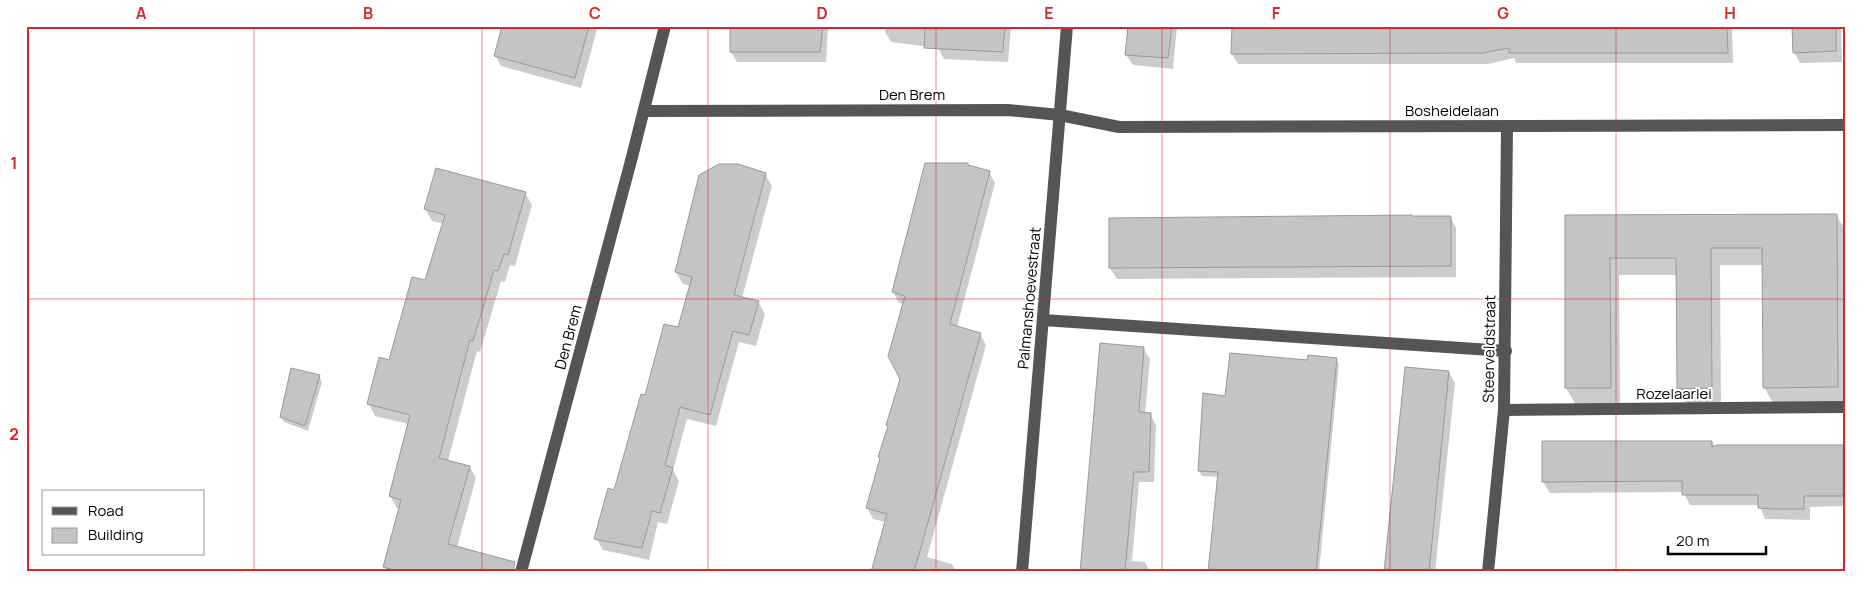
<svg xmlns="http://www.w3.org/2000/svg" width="1871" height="598" font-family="Manrope,sans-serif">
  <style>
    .shadow { fill: #0003 }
    .building { fill: #c4c4c4; stroke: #999 }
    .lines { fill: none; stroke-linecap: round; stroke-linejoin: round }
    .minor { stroke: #555; stroke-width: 12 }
    .grid { fill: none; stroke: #d62828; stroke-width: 1; stroke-opacity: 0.55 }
    .labels { text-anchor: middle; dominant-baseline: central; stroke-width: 4; stroke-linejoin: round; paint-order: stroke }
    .street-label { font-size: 15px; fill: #000; stroke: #fff }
    .neatline { fill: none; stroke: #d62828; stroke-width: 2 }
    .grid-label { font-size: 16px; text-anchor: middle; font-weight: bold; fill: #d62828 }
  </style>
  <rect width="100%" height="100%" fill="#fff"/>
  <!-- shadow -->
  <g class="shadow">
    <path d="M503,26H598L581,88L501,66L495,55Z"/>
    <path d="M731,26H828L826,62H737L731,52Z"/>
    <path d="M886,26H1011L1008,62L944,59L938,48L891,42L885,32Z"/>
    <path d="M1129,26H1177L1173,69L1133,65L1126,55Z"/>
    <path d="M1233,26H1732L1733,63H1516L1514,58L1488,64H1238L1232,54Z"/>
    <path d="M1794,26H1841L1842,62L1800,63L1794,52Z"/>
    <path d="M969,167L989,172L995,183L957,327L980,334L986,345L927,557L952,564L956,572H872L886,522L873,519L867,508L881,460L880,457L889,427L887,425L902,379L904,304L899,303L893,292Z"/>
    <path d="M765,174L772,186L742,298L758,302L765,314L756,346L739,342L716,426L687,419L673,470L679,481L667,524L658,522L649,560L603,550L596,538L615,491L645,396L679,329L691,286L683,284L676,272Z"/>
    <path d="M525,193L532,205L515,266L510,265L505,282L501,281L480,352L477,351L448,461L470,467L476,478L457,547L491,572H387L384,567L400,509L397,508L390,496L409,424L375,416L369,404L390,361L426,282L444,224L432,221L425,209Z"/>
    <path d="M1836,215L1845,229V404L1774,405L1764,387L1763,265H1720L1721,405L1688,406L1678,389L1677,275H1619L1620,405H1576L1566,388V216Z"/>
    <path d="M1412,217H1450L1456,228V277L1117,279L1110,268Z"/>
    <path d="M1143,348L1150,359L1145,414H1150L1156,425L1154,482H1139L1132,561L1145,562L1150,572H1082Z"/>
    <path d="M1336,359L1339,364L1319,572H1209L1219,477L1202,476L1199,471L1227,397L1308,361Z"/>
    <path d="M1449,372L1455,383L1435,572H1385Z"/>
    <path d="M319,376L322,382L308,431L284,422L281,417Z"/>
    <path d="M1712,442L1715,447L1842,446L1845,451V506L1810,507V520L1765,519L1759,505H1690L1683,492L1550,493L1543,482Z"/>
  </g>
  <!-- building -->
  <g class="building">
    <path d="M502,26H589L575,78L494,56Z"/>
    <path d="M730,26H823L820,52H730Z"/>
    <path d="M925,26H1005L1003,52L924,48Z"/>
    <path d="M1128,26H1172L1168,58L1125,55Z"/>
    <path d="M1232,26H1727L1728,53H1509V48L1482,53L1231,54Z"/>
    <path d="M1792,26H1836V51L1793,53Z"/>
    <path d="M925,163H968V165L990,171L950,324L981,333L914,572H871L887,514L866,508L880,458L878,457L888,426L886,425L900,379L888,356L905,296L892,292Z"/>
    <path d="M719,164H738L766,173L734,295L759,301L749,335L733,331L710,415L680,407L665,465L673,468L660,513L652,511L642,548L594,539L608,488L614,490L641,394L645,395L664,324L678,327L692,277L675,272L699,175Z"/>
    <path d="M436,168L526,192L508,255L504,254L498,271L494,270L473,341L470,340L439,458L470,466L448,544L515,562L513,572H390L391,569L383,567L401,500L389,496L410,415L367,404L379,357L389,360L412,277L425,280L445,215L424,209Z"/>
    <path d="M1837,214L1838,387L1763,388L1762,248H1711L1712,388L1677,389L1676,258H1610L1611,388H1565V215Z"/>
    <path d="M1412,215V216H1451V266L1109,268V218Z"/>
    <path d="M1100,343L1144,347L1139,412L1151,413L1149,472H1134L1125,572H1080Z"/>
    <path d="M1230,353L1307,360L1308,355L1337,358L1316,572H1208L1218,472L1198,471L1203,393L1225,396Z"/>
    <path d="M1405,367L1449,371L1429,572H1384Z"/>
    <path d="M291,368L320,375L305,426L280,417Z"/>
    <path d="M1542,441H1712V447L1717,445H1843V496H1804V509H1776L1758,508V495H1682V481L1542,482Z"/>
  </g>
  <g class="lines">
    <!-- minor -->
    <g class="minor">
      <path d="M644,111L1008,110L1060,115L1119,127L1845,125"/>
      <path d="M1043,320L1506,351"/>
      <path d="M1504,410L1845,407"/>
      <path d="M521,572L632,157L665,26"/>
      <path d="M1022,572L1067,26"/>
      <path d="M1488,572L1504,410L1507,126"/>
    </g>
  </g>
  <!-- grid -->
  <path class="grid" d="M254,26V572M482,26V572M708,26V572M936,26V572M1162,26V572M1390,26V572M1616,26V572M26,299H1845"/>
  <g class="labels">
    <!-- street labels -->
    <g class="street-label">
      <text x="912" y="94">Den Brem</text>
      <text x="1452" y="110">Bosheidelaan</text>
      <text transform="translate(1029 298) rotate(-85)">Palmanshoevestraat</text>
      <text transform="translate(568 337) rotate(-75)">Den Brem</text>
      <text transform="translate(1489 349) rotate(-89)">Steerveldstraat</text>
      <text x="1674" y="393">Rozelaarlei</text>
    </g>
  </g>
  <!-- border -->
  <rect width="1871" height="598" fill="none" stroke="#ffffff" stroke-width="55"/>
  <!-- legend -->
  <rect x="42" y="490" width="162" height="65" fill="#ffffff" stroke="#999999"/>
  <rect x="52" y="507" width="25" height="8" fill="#555555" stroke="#999999"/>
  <text x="88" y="516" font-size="15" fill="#000000">Road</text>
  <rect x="52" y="528" width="25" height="15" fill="#c4c4c4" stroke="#999999"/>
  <text x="88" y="540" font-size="15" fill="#000000">Building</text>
  <!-- scale -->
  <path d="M1668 546v8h98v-8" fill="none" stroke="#000000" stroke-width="2.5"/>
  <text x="1676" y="546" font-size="15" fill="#000000" stroke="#ffffff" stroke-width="4" paint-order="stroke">20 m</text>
  <rect x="28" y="28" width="1816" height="542" class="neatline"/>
  <g class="grid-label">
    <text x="141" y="19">A</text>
    <text x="368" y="19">B</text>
    <text x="595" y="19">C</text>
    <text x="822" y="19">D</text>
    <text x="1049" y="19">E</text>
    <text x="1276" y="19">F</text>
    <text x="1503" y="19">G</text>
    <text x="1730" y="19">H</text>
    <text x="14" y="169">1</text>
    <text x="14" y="440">2</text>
  </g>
</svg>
